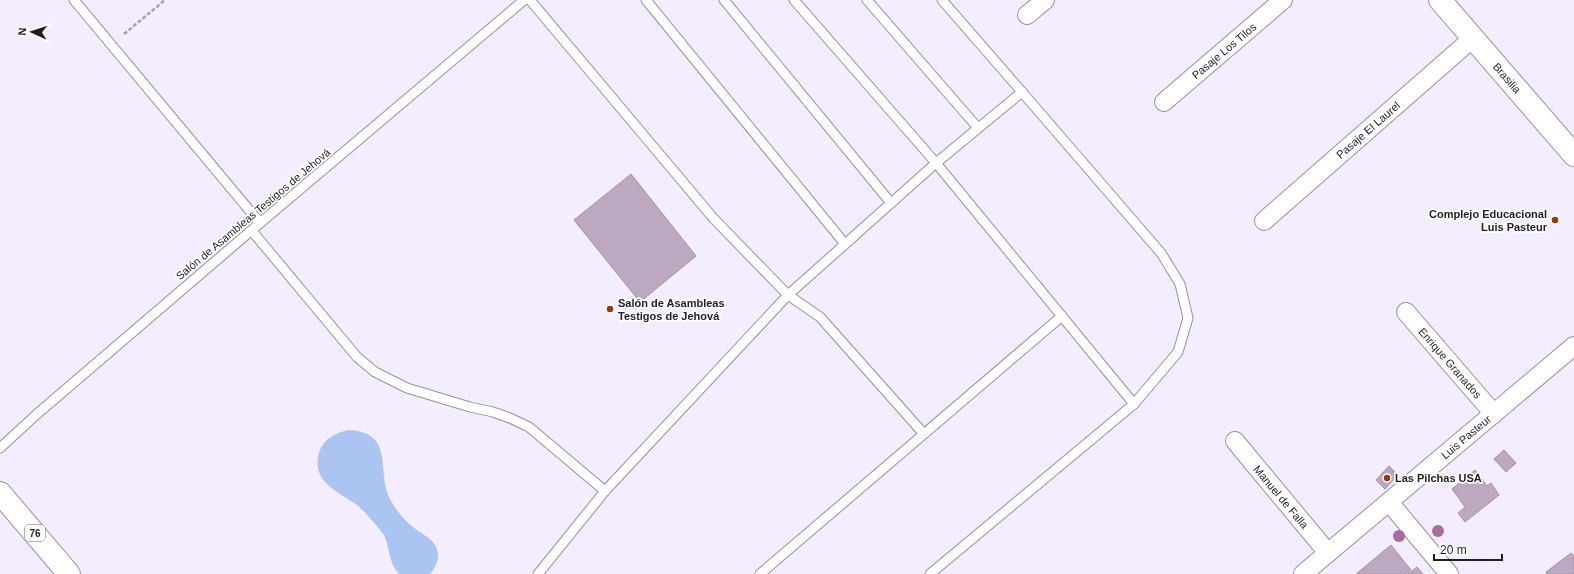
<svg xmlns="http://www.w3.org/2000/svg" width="1574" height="574" font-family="Arial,sans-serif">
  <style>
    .water { fill: #acc4f1 }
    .building { fill: #bda8c1; stroke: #a590a8 }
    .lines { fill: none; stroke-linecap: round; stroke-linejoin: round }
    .lane-casing { stroke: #988da9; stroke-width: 11 }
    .street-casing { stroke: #988da9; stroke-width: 20 }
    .secondary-casing { stroke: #988da9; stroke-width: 24 }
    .primary-casing { stroke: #988da9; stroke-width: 24 }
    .path { stroke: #a6a1b0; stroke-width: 2.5; stroke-dasharray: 4 2; stroke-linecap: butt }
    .lane { stroke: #fff; stroke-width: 9 }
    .street { stroke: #fff; stroke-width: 18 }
    .secondary { stroke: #fff; stroke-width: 22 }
    .primary { stroke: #fff; stroke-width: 22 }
    .tree { fill: #a66d9f }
    .poi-dot { fill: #9c3709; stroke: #fff; stroke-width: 1.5 }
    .labels { text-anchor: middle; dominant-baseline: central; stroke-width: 3.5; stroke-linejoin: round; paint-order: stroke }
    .shield { fill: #fff; stroke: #646168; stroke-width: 1 }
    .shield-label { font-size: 10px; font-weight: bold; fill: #211d27 }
    .street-label { font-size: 11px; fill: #211d27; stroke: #fff }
    .poi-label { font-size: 11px; font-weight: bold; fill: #211d27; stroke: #fff; text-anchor: start }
  </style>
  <rect width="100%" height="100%" fill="#f3edff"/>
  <!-- water -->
  <path class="water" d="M348,430C397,432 375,473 391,501C397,511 404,520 413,527C421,534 433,538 437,549C440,558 436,567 430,574H399C389,564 390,550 385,537C383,533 379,529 376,525C370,518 364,511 357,505C337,491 309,481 320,450C325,438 336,433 348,430Z"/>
  <!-- building -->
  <g class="building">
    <path d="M631,174L696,256L640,302L574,220Z"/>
    <path d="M1504,450L1516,463L1506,472L1494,459Z"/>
    <path d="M1389,466L1398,475L1385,489L1376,480Z"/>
    <path d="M1475,470L1487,486L1491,483L1499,495L1465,522L1458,513L1465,507L1452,489Z"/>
    <path d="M1391,545L1411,570L1406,574H1356Z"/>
    <path d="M1571,553L1574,556V574H1547L1546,572Z"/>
    <path d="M1417,567L1423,574H1408Z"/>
  </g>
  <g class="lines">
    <!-- lane casing -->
    <g class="lane-casing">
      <g id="lane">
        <path d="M74,0L260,223"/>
        <path d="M530,0L714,219L788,295L820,317L924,434"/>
        <path d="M646,0L845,244"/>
        <path d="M724,0L891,203"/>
        <path d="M794,0L936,163L1134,404"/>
        <path d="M867,0L978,128"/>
        <path d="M942,0L1022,92"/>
        <path d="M252,231L357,357L375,372L407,388L470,407L493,412L510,418L529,427L605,491"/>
        <path d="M0,448L37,414L260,223L524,0"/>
        <path d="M538,574L605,491L788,295L936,163L1022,92L1161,253L1180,284L1188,318L1178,352L1134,404L930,574"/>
        <path d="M760,574L1062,316"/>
      </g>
    </g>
    <!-- street casing -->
    <g class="street-casing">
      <g id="street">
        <path d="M1027,15L1045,0"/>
        <path d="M1164,102L1283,0"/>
        <path d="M1264,221L1473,38"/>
        <path d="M1406,312L1494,414"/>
        <path d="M1235,441L1328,553"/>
        <path d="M1389,502L1449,574"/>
        <path d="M1303,574L1574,346"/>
      </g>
    </g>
    <!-- secondary casing -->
    <g class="secondary-casing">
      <path id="secondary" d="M1440,0L1574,155"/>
    </g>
    <!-- primary casing -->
    <g class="primary-casing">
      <path id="primary" d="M0,493L69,574"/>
    </g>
    <!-- path -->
    <path class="path" d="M124,34L165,0"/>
    <!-- lane -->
    <use href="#lane" class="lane"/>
    <!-- street -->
    <use href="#street" class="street"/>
    <!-- secondary -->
    <use href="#secondary" class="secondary"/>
    <!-- primary -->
    <use href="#primary" class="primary"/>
  </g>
  <!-- trees -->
  <g class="tree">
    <circle cx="1438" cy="531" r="6"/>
    <circle cx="1399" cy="536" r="6"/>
  </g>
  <!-- markers -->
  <g class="poi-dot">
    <circle cx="1555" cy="220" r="4"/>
    <circle cx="610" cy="309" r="4"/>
    <circle cx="1387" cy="478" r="4"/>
  </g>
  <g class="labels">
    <!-- shield labels -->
    <rect class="shield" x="25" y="525" width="20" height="16" rx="3"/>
    <g class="shield-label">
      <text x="35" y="533">76</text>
    </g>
    <!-- street labels -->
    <g class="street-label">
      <text transform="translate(1224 51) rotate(-40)">Pasaje Los Tilos</text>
      <text transform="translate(1507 78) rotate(49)">Brasilia</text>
      <text transform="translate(1368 130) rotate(-41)">Pasaje El Laurel</text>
      <text transform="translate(253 214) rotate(-40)">Salón de Asambleas Testigos de Jehová</text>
      <text transform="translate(1450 363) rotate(49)">Enrique Granados</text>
      <text transform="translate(1466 437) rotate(-40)">Luis Pasteur</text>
      <text transform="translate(1281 497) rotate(50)">Manuel de Falla</text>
    </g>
    <!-- poi labels -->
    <g class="poi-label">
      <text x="1547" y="214" text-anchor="end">Complejo Educacional<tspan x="1547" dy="13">Luis Pasteur</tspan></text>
      <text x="618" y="303">Salón de Asambleas<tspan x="618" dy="13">Testigos de Jehová</tspan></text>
      <text x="1395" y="478">Las Pilchas USA</text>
    </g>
  </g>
  <!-- north arrow -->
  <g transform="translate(32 32) rotate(273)" stroke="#ffffff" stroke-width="3" paint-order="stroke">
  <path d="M0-3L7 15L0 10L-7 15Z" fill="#211d27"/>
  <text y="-6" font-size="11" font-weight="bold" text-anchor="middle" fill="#211d27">N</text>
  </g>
  <!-- scale -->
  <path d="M1434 554v6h68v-6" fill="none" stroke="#211d27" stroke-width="2"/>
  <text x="1440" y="554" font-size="12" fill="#211d27" stroke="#ffffff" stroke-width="3" paint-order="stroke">20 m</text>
</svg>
